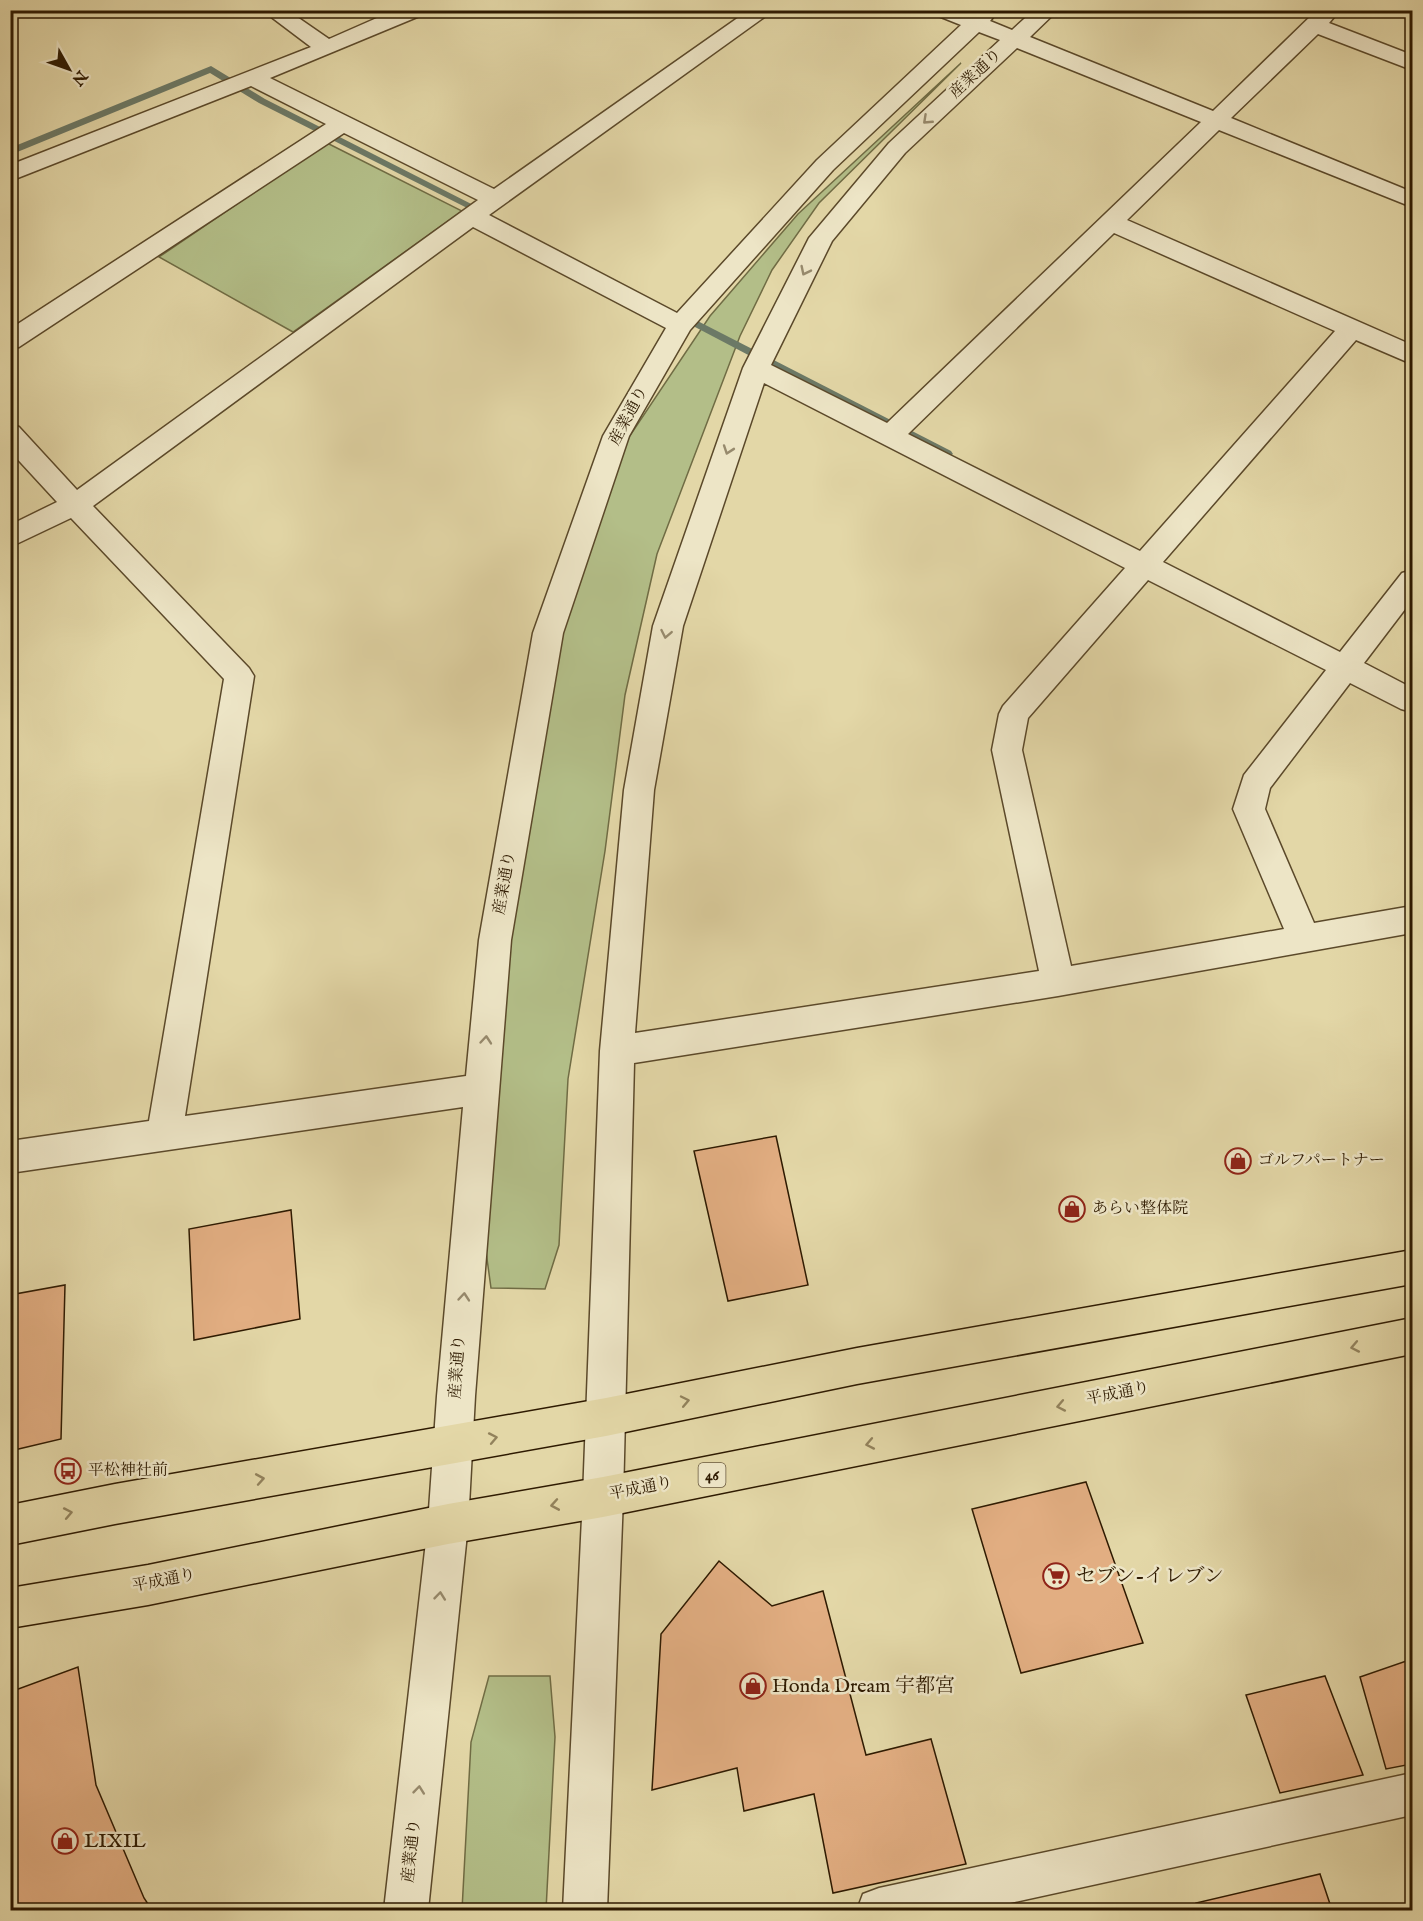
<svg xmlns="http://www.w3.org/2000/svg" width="1423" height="1921" font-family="'IM FELL English','Noto Serif JP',serif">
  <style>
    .green { fill: #b3be88; stroke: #706c44; stroke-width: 1.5 }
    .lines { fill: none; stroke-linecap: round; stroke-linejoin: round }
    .stream { fill: #6c7966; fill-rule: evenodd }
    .building { fill: #e2ae82; stroke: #2e1a01; stroke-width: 1.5 }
    .minor-casing { stroke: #5b492a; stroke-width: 3 }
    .major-casing { stroke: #2e1a01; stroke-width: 3 }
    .minor { fill: #ede5c6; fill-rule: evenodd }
    .major { fill: #e3d7a7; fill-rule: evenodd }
    .oneway { stroke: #978a6d }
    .oneway2 { stroke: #92825c }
    .labels { text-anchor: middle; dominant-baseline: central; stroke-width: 5; stroke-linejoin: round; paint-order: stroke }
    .shield { fill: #ede5c6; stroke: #67573c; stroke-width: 1.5 }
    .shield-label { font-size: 15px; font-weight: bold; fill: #2e1a01 }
    .street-label { font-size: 16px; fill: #2e1a01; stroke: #ede5c6 }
    .poi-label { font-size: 16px; fill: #2e1a01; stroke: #ede5c6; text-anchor: start }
    .near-poi-label { font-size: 20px; fill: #2e1a01; stroke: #ede5c6; text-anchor: start }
  </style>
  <rect width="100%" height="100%" fill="#e3d7a7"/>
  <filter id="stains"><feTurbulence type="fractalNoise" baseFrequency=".00333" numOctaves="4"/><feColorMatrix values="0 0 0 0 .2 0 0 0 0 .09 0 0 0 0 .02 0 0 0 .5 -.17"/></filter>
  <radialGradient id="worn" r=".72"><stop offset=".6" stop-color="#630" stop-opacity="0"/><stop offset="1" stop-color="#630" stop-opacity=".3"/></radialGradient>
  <!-- green -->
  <g class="green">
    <path d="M961,63L819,203L772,270L740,336L657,554L625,695L605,851L568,1079L559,1245L545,1289L491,1288L484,1237L502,993L554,651L600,504L629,437L710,316L798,214Z"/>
    <path d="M327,143L462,211L293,332L159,257Z"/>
    <path d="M489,1676H550L555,1737L546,1910H462L471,1742Z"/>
  </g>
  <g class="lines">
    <!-- stream -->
    <g class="stream">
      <path d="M211,66L265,99L489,213L484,216L481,215L259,103L210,73L10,155V148Z"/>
      <path d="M680,312L951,451L953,454L947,458L943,457L676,317L675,315Z"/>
    </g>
  </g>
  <!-- building -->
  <g class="building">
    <path d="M776,1136L808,1285L728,1301L694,1151Z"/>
    <path d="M291,1210L300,1319L194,1340L189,1229Z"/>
    <path d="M65,1285L61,1439L10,1451V1295Z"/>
    <path d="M1086,1482L1143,1643L1021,1673L972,1509Z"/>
    <path d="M719,1561L772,1606L823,1591L866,1755L931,1739L966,1864L833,1893L814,1794L744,1811L737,1768L652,1790L661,1634Z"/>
    <path d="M1412,1659V1764L1386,1769L1360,1677Z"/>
    <path d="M78,1667L96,1785L144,1898L152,1910H10V1692Z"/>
    <path d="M1325,1676L1363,1775L1280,1793L1246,1695Z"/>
    <path d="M1320,1874L1332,1910H1198L1196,1903Z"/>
  </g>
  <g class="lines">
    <!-- minor casing -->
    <g class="minor-casing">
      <g id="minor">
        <path d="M262,10H287L329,39L395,10H424L422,15L270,78L494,189L749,10H774L489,215L677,313L817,160L961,25L936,15L934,10H964L972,14L976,10H999L990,21L1012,30L1034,10H1058L1030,37L1213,111L1317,10H1340L1329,23L1412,55V70L1318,34L1231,118L1412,192V207L1219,130L1127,220L1412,345V364L1356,340L1163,562L1340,652L1402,573L1412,570V600L1364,663L1412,688V712L1401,709L1350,683L1270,788L1265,809L1314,923L1412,906V933L1058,996L634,1063L623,1497L607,1910H563L583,1497L600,1051L624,790L653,626L743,368L809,238L889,143L1000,40L979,32L833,170L690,330L629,436L563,633L511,940L475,1396L468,1524L428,1910H384L428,1524L437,1396L463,1107L10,1173V1141L149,1121L224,679L71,518L10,547V525L57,502L10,451V424L19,427L77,490L478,200L344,133L19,347L10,349V329L326,124L251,86L10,181V165L311,47ZM1017,48L1201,122L887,423L771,365L832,241L905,153ZM473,227L666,328L603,436L533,633L479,940L466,1076L185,1116L254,676L249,668L93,506ZM1114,233L1335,331L1140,551L908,434ZM764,383L1125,568L1003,706L999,714L992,750L1039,971L635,1033L654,790L683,626ZM1148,580L1326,670L1244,775L1233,809L1284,929L1071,966L1022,750L1028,718Z"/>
        <path d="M1412,1773V1815L978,1910H857L863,1894L879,1888Z"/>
      </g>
    </g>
    <!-- major casing -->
    <g class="major-casing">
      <g id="major">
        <path d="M1412,1250V1284L857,1384L606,1436L115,1524L10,1545V1505L115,1484L606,1398L857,1348Z"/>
        <path d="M1412,1318V1354L603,1517L448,1544L148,1605L10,1628V1588L148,1565L448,1504L603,1477Z"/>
      </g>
    </g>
    <!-- minor -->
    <use href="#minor" class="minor"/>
    <!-- major -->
    <use href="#major" class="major"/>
  </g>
  <!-- one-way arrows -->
  <defs><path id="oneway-chevron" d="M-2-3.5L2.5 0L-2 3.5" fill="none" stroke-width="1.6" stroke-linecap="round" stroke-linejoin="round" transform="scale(1.5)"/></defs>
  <g class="oneway">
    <use href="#oneway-chevron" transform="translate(927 120) rotate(137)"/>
    <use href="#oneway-chevron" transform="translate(805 271) rotate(116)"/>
    <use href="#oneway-chevron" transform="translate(728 450) rotate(109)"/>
    <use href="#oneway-chevron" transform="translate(666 634) rotate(101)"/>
    <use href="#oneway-chevron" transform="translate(486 1040) rotate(-85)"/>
    <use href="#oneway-chevron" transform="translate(464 1297) rotate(-85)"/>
    <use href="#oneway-chevron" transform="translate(440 1596) rotate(-84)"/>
    <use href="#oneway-chevron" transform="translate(419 1790) rotate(-84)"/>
  </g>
  <g class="oneway2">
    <use href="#oneway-chevron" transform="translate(1355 1347) rotate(169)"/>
    <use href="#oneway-chevron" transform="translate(685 1401) rotate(-12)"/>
    <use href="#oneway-chevron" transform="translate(1061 1406) rotate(169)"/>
    <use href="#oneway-chevron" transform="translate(493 1438) rotate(-11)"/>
    <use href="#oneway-chevron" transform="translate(870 1444) rotate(169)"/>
    <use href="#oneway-chevron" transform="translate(260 1479) rotate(-10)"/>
    <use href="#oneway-chevron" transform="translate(555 1505) rotate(170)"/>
    <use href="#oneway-chevron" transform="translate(68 1513) rotate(-11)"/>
  </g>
  <!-- icons -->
  <defs>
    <g id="shop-ring" transform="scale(1.35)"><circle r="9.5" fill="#ede5c6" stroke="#8f2418" stroke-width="1.5"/><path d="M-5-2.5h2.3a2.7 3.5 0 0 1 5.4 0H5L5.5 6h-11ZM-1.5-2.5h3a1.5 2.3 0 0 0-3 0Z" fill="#8f2418"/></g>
    <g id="bus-ring" transform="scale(1.35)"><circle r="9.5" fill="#ede5c6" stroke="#8f2418" stroke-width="1.5"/><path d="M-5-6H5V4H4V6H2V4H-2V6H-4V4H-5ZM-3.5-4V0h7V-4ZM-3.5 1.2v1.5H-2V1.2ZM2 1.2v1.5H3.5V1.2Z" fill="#8f2418"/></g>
    <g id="supermarket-ring" transform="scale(1.35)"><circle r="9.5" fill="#ede5c6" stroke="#8f2418" stroke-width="1.5"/><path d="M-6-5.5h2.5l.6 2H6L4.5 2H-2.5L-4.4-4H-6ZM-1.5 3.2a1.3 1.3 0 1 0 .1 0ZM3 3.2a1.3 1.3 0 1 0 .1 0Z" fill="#8f2418"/></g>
  </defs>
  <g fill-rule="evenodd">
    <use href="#shop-ring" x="1238" y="1161"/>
    <use href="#shop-ring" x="1072" y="1209"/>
    <use href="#bus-ring" x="68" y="1471"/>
    <use href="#supermarket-ring" x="1056" y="1576"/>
    <use href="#shop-ring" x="753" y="1686"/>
    <use href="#shop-ring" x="65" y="1841"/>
  </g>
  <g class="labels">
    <!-- shield labels -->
    <rect class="shield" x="698.5" y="1463" width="27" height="24" rx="4.5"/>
    <g class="shield-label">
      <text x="712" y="1475">46</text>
    </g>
    <!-- street labels -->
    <g class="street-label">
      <text transform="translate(976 74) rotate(-43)">産業通り</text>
      <text transform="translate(629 416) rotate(-62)">産業通り</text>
      <text transform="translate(505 883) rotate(-80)">産業通り</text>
      <text transform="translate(458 1367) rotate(-86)">産業通り</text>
      <text transform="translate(1118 1394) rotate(-11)">平成通り</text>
      <text transform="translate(641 1489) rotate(-11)">平成通り</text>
      <text transform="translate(164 1581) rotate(-11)">平成通り</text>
      <text transform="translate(412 1851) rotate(-84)">産業通り</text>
    </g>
    <!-- poi labels -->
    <g class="poi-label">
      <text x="1258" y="1161">ゴルフパートナー</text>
      <text x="1092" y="1209">あらい整体院</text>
      <text x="88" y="1471">平松神社前</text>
    </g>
    <!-- near-poi labels -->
    <g class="near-poi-label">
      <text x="1076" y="1576">セブン-イレブン</text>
      <text x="772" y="1686">Honda Dream 宇都宮</text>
      <text x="84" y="1841">LIXIL</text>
    </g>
  </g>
  <!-- margin -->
  <rect width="1423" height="1921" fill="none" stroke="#e3d7a7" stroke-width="36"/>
  <rect x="12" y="12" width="1399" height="1897" fill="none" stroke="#2e1a01" stroke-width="3"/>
  <rect x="18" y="18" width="1387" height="1885" fill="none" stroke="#2e1a01" stroke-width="1.5"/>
  <!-- north arrow -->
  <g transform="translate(69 69) rotate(130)" stroke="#ede5c6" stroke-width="4.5" paint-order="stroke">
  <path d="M0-4.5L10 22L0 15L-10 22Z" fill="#2e1a01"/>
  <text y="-9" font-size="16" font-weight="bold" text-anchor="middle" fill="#2e1a01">N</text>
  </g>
  <rect width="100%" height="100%" filter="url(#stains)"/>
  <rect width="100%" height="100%" fill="url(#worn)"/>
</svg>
